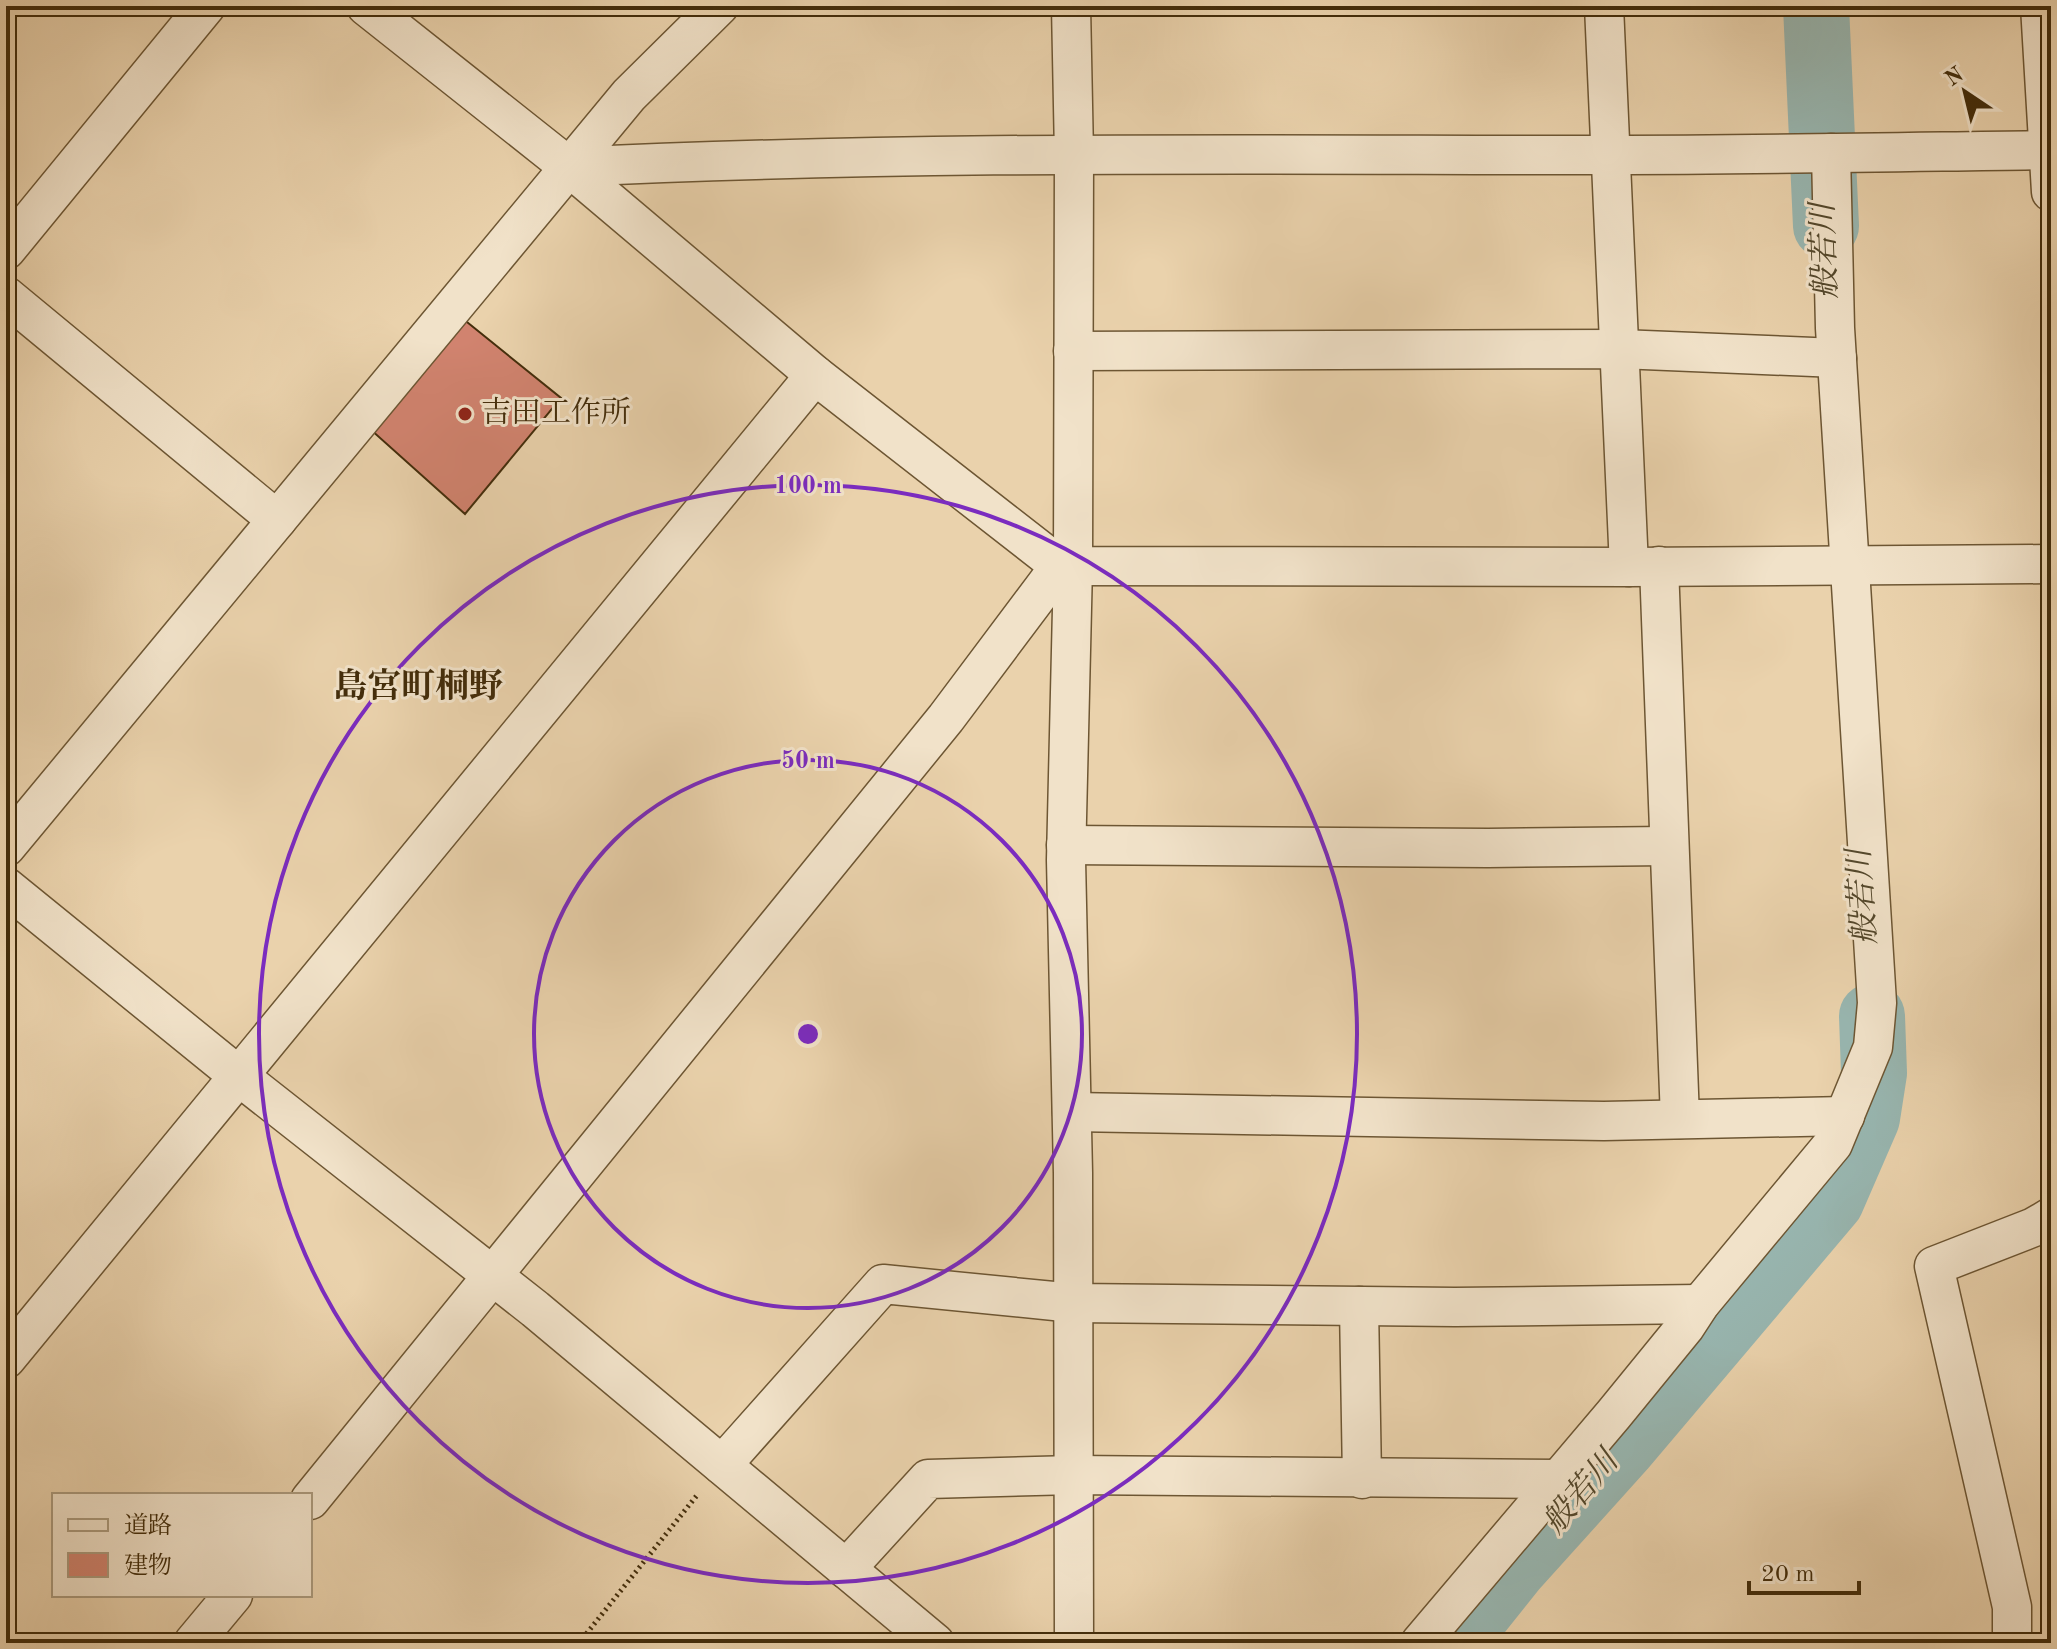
<svg xmlns="http://www.w3.org/2000/svg" width="2057" height="1649" font-family="'Old Standard TT','Noto Serif JP',serif">
  <style>
    .lines { fill: none; stroke-linecap: round; stroke-linejoin: round }
    .river { stroke: #98b6b0; stroke-width: 66 }
    .building { fill: #d1836f; stroke: #432d0b; stroke-width: 2 }
    .minor-casing { stroke: #6d5633; stroke-width: 41 }
    .path { stroke: #432d0b; stroke-width: 5; stroke-dasharray: 2 4; stroke-linecap: butt }
    .minor { stroke: #f1e2c9; stroke-width: 38 }
    .ring { fill: none; stroke: #7b2cbf; stroke-width: 4 }
    .poi-dot { fill: #8f2418; stroke: #f1e2c9; stroke-width: 3 }
    .labels { text-anchor: middle; dominant-baseline: central; stroke-width: 6; stroke-linejoin: round; paint-order: stroke }
    .poi-label { font-size: 30px; fill: #432d0b; stroke: #f1e2c9; text-anchor: start }
    .water-label { font-size: 32px; font-style: italic; fill: #54482c; stroke: #f1e2c9 }
    .quarter-label { font-size: 34px; font-weight: bold; fill: #432d0b; stroke: #f1e2c9 }
    .centre { fill: #7b2cbf; stroke: #f1e2c9; stroke-width: 4 }
    .ring-label { font-size: 24px; text-anchor: middle; font-weight: bold; fill: #7b2cbf; stroke: #f1e2c9; stroke-width: 6; stroke-linejoin: round; paint-order: stroke }
  </style>
  <rect width="100%" height="100%" fill="#ead2ac"/>
  <filter id="stains"><feTurbulence type="fractalNoise" baseFrequency=".0025" numOctaves="4"/><feColorMatrix values="0 0 0 0 .2 0 0 0 0 .09 0 0 0 0 .02 0 0 0 .5 -.17"/></filter>
  <radialGradient id="worn" r=".72"><stop offset=".6" stop-color="#630" stop-opacity="0"/><stop offset="1" stop-color="#630" stop-opacity=".3"/></radialGradient>
  <g class="lines">
    <!-- river -->
    <g class="river">
      <path d="M1816,6L1826,226"/>
      <path d="M1454,1643L1514,1568L1623,1447L1831,1201L1867,1118L1874,1073L1872,1016"/>
    </g>
  </g>
  <!-- building -->
  <path class="building" d="M462,318L561,398L465,514L370,429Z"/>
  <g class="lines">
    <!-- minor casing -->
    <g class="minor-casing">
      <g id="minor">
        <path d="M366,6L569,167L815,375L1060,566L1629,567L2051,564"/>
        <path d="M1071,6L1074,155L1073,566L1066,860L1073,1173L1074,1643"/>
        <path d="M1604,6L1629,567"/>
        <path d="M2040,6L2051,192"/>
        <path d="M569,167C916,150 1264,155 1611,155C1758,155 1905,152 2051,150"/>
        <path d="M6,250L206,6"/>
        <path d="M6,296L277,520"/>
        <path d="M1073,351L1620,349L1837,358"/>
        <path d="M1659,566L1680,1119"/>
        <path d="M1066,845L1488,848L1668,846"/>
        <path d="M6,847L629,95L719,6"/>
        <path d="M6,887L240,1077L535,1309L935,1643"/>
        <path d="M1072,1112L1604,1121L1845,1116"/>
        <path d="M1359,1306L1362,1479"/>
        <path d="M6,1359L815,375"/>
        <path d="M722,1465L883,1284L1074,1303L1455,1307L1700,1304"/>
        <path d="M310,1500L946,718L1060,566"/>
        <path d="M846,1569L928,1479L1074,1475L1558,1479"/>
        <path d="M193,1643L233,1595"/>
        <path d="M1420,1643L1614,1414L1685,1327L1700,1304L1833,1144L1873,1047L1877,1003L1835,328L1831,153"/>
        <path d="M2012,1643V1607L1934,1266L2034,1227L2051,1217"/>
      </g>
    </g>
    <!-- path -->
    <path class="path" d="M579,1643L698,1494"/>
    <!-- minor -->
    <use href="#minor" class="minor"/>
  </g>
  <!-- distance rings -->
  <g class="ring">
    <circle cx="808" cy="1034" r="274"/>
    <circle cx="808" cy="1034" r="549"/>
  </g>
  <!-- markers -->
  <circle class="poi-dot" cx="465" cy="414" r="8"/>
  <g class="labels">
    <!-- poi labels -->
    <g class="poi-label">
      <text x="481" y="414">吉田工作所</text>
    </g>
    <!-- water labels -->
    <g class="water-label">
      <text transform="translate(1826 251) rotate(-92)">般若川</text>
      <text transform="translate(1864 897) rotate(-94)">般若川</text>
      <text transform="translate(1582 1493) rotate(-50)">般若川</text>
    </g>
    <!-- quarter labels -->
    <g class="quarter-label">
      <text x="418" y="688">島宮町桐野</text>
    </g>
  </g>
  <circle cx="808" cy="1034" r="12" class="centre"/>
  <g class="ring-label">
    <text x="808" y="493">100 m</text>
    <text x="808" y="768">50 m</text>
  </g>
  <!-- margin -->
  <rect width="2057" height="1649" fill="none" stroke="#ead2ac" stroke-width="32"/>
  <rect x="8" y="8" width="2041" height="1633" fill="none" stroke="#432d0b" stroke-width="4"/>
  <rect x="16" y="16" width="2025" height="1617" fill="none" stroke="#432d0b" stroke-width="2"/>
  <!-- legend -->
  <rect x="52" y="1493" width="260" height="104" fill="#f1e2c9" stroke="#ab9a7d" stroke-width="2"/>
  <rect x="68" y="1519" width="40" height="12" fill="#f1e2c9" stroke="#ab9a7d" stroke-width="2"/>
  <text x="124" y="1533" font-size="24" fill="#432d0b">道路</text>
  <rect x="68" y="1553" width="40" height="24" fill="#d1836f" stroke="#ab9a7d" stroke-width="2"/>
  <text x="124" y="1573" font-size="24" fill="#432d0b">建物</text>
  <!-- north arrow -->
  <g transform="translate(1965 92) rotate(325)" stroke="#f1e2c9" stroke-width="6" paint-order="stroke">
  <path d="M0-6L14 30L0 20L-14 30Z" fill="#432d0b"/>
  <text y="-12" font-size="22" font-weight="bold" text-anchor="middle" fill="#432d0b">N</text>
  </g>
  <!-- scale -->
  <path d="M1749 1581v12h110v-12" fill="none" stroke="#432d0b" stroke-width="4"/>
  <text x="1761" y="1581" font-size="24" fill="#432d0b" stroke="#f1e2c9" stroke-width="6" paint-order="stroke">20 m</text>
  <rect width="100%" height="100%" filter="url(#stains)"/>
  <rect width="100%" height="100%" fill="url(#worn)"/>
</svg>
